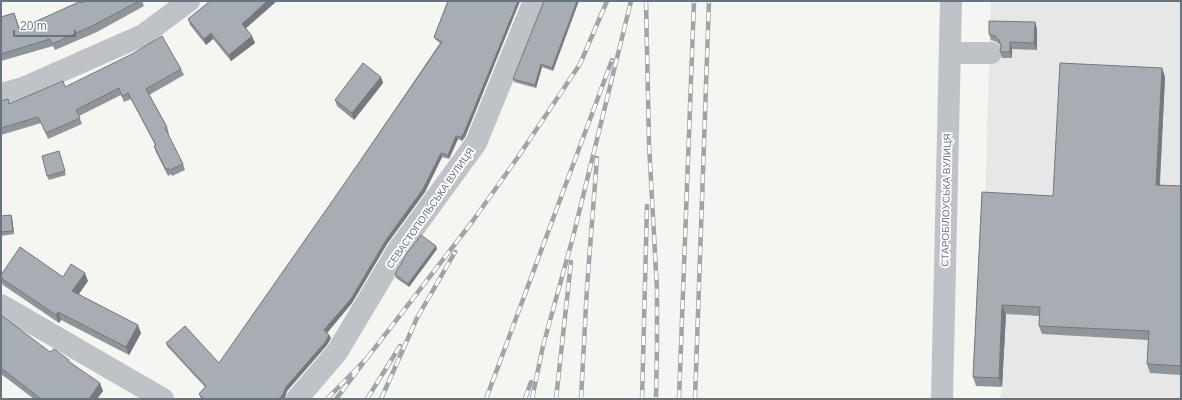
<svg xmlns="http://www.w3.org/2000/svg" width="1182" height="400" font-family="Helvetica,sans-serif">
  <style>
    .built { fill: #e6e7e6 }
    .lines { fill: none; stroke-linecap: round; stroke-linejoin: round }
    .minor { stroke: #bfc2c6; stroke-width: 22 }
    .rail-casing { stroke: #9fa4a9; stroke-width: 4.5 }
    .rail { stroke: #fff; stroke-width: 3; stroke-dasharray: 9; stroke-linecap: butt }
    .wall { fill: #909599 }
    .shaded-wall { fill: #75797d }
    .building { fill: #a7adb2; stroke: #75797d }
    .labels { text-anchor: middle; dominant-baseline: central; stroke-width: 4; stroke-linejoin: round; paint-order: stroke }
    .street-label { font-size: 10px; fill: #687480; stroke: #fff }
  </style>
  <rect width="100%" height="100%" fill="#f5f5f2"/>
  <!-- built -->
  <path class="built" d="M991,1H1181V399H1001L1002,387L976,386L985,201Z"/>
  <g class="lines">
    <!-- minor -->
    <g class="minor">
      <path d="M950,53H991"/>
      <path d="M1,94L23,88L143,35L189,1"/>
      <path d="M1,305L163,399"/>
      <path d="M297,399L337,352L398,250L476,143L534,1"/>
      <path d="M942,399L951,1"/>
    </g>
    <!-- rail casing -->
    <g class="rail-casing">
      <g id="rail">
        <path d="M646,1L649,144L657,289V345L656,399"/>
        <path d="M367,358L472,222L518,157L580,64L607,1"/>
        <path d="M327,399L367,358L336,399"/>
        <path d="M367,399L400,346"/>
        <path d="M381,399L417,318L455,252"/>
        <path d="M486,399L612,60"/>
        <path d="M525,399L531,382"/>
        <path d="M532,399L543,346L573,237L631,1"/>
        <path d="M556,399L571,262"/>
        <path d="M581,399L587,287L597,158"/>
        <path d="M642,399L647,206"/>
        <path d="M679,399L694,1"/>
        <path d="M695,399L709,1"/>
      </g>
    </g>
    <!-- rail -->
    <use href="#rail" class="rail"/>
  </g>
  <!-- wall -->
  <g class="wall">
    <path d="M85,1H142L144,6L97,32L55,50L53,46L1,61V17L14,13L20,29Z"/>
    <path d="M448,1H520L465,137L462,141L458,139L449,159L442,157L425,192L387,244L352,303L327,333L331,338L327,345L287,391L285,398L283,399H202L200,397L199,394L205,387L167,346L166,343L219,363L347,180L440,43L436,40L434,37Z"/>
    <path d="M544,1L553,71L542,67L536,88L514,82L513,79Z"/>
    <path d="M188,19L246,28L255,43L231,61L213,39L206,45L190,25Z"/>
    <path d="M1035,22L1037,29V50L1012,49V58H1002L1000,52L1001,46L997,42L991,40L989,34Z"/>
    <path d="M1162,68L1165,77L1160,185L1181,186V375L1150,373L1147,364L1148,340L1042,334L1039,326V316L1006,314L1002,387L976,386L973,377L982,192L1053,196Z"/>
    <path d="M181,69L184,75L149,95L167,127L169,134H168L183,164L185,170L172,176L171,174L168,176L156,152L154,146L155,145L131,99L124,102L121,95L79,116L82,124L48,139L41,123L1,135V101L8,99L10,104L65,87Z"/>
    <path d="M381,77L383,83L354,120L337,106L335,100Z"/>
    <path d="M59,151L66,175L49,180L47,176Z"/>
    <path d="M11,215L12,218L14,234L1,236V216Z"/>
    <path d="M437,249L409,287L396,278L395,274Z"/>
    <path d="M1,275L63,277L88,281L79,294L141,333L129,355L61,320L59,323L3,285L1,281Z"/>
    <path d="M1,315L50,352L70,362L103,391L97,399H34L1,374Z"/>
  </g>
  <!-- shaded-wall -->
  <g class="shaded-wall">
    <path d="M267,1H277L244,30L242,24Z"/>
    <path d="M518,1H520L465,137L462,141L461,137Z"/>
    <path d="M577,1H579L553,71L552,68Z"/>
    <path d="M1035,22L1037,29V50L1034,43Z"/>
    <path d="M211,33L213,39L206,45L204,39Z"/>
    <path d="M252,36L255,43L231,61L229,55Z"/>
    <path d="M1010,42L1012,49V58L1010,52Z"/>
    <path d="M541,64L542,67L536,88L535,85Z"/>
    <path d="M1162,68L1165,77L1159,194L1156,185Z"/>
    <path d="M381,77L383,83L354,120L352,113Z"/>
    <path d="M456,136L458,139L449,159L448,155Z"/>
    <path d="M441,153L442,157L425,192L387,244L352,303L326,334L324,330L386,240Z"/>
    <path d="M11,215L12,218L14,234L13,231Z"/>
    <path d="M436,246L437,249L409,287L408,284Z"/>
    <path d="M85,273L88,281L75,299L72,291Z"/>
    <path d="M1002,305L1006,314L1002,387L999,378Z"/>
    <path d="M58,312L61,320L59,323L56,315Z"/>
    <path d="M138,325L141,333L129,355L126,347Z"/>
    <path d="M329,335L331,338L327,345L287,391L285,398L283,399H279L286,387Z"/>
    <path d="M100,383L103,391L97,399H89Z"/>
  </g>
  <!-- building -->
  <g class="building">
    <path d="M81,1V3L85,1H139L94,25L52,44L50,39L1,54V17L14,13L19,29Z"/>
    <path d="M210,1H267L242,24L252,36L229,55L211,33L204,39L188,19Z"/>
    <path d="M448,1H518L464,133L461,137L456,136L448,155L441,153L423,189L386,240L351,299L324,330L329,335L326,341L286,387L283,394L279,399H204L199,394L206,386L166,343L185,326L219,363L347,180L442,42L434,37Z"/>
    <path d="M544,1H577L552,68L541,64L535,85L513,79Z"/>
    <path d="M989,21L1035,22L1034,43L1010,42V52H1000L1001,46L999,40L995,36L989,34Z"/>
    <path d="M162,36L181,69L146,89L167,127L165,128L183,164L170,170L168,168L166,170L154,146L156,145L128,93L122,96L119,88L76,110L80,118L46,133L38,117L1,128V101L8,99L9,104L63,81L65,87L132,54Z"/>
    <path d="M363,63L381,77L352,113L335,100Z"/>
    <path d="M1060,63L1162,68L1156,185L1181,186V366L1147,364L1149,331L1039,326L1040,307L1002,305L999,378L973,377L982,192L1053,196Z"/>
    <path d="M59,151L65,171L47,176L42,156Z"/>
    <path d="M11,215L13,231L1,232V216Z"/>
    <path d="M421,235L436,246L408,284L395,274L407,253Z"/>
    <path d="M20,247L63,277L71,264L85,273L72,291L138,325L126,347L58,312L56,315L1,278V275Z"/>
    <path d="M1,315L50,352L54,349L69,360L68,361L100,383L89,399H45L43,398L41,399L1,368V340L2,339H1Z"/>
  </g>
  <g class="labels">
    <!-- street labels -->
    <g class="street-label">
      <text transform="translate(946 200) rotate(-89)">СТАРОБІЛОУСЬКА ВУЛИЦЯ</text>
      <text transform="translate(430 208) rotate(-55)">СЕВАСТОПОЛЬСЬКА ВУЛИЦЯ</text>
    </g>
  </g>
  <!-- border -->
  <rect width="1182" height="400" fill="none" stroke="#687480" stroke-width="4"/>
  <!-- scale -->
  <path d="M14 30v6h61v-6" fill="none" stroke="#687480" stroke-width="2"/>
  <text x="20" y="30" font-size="12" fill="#687480" stroke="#ffffff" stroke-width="3" paint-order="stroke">20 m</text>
</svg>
